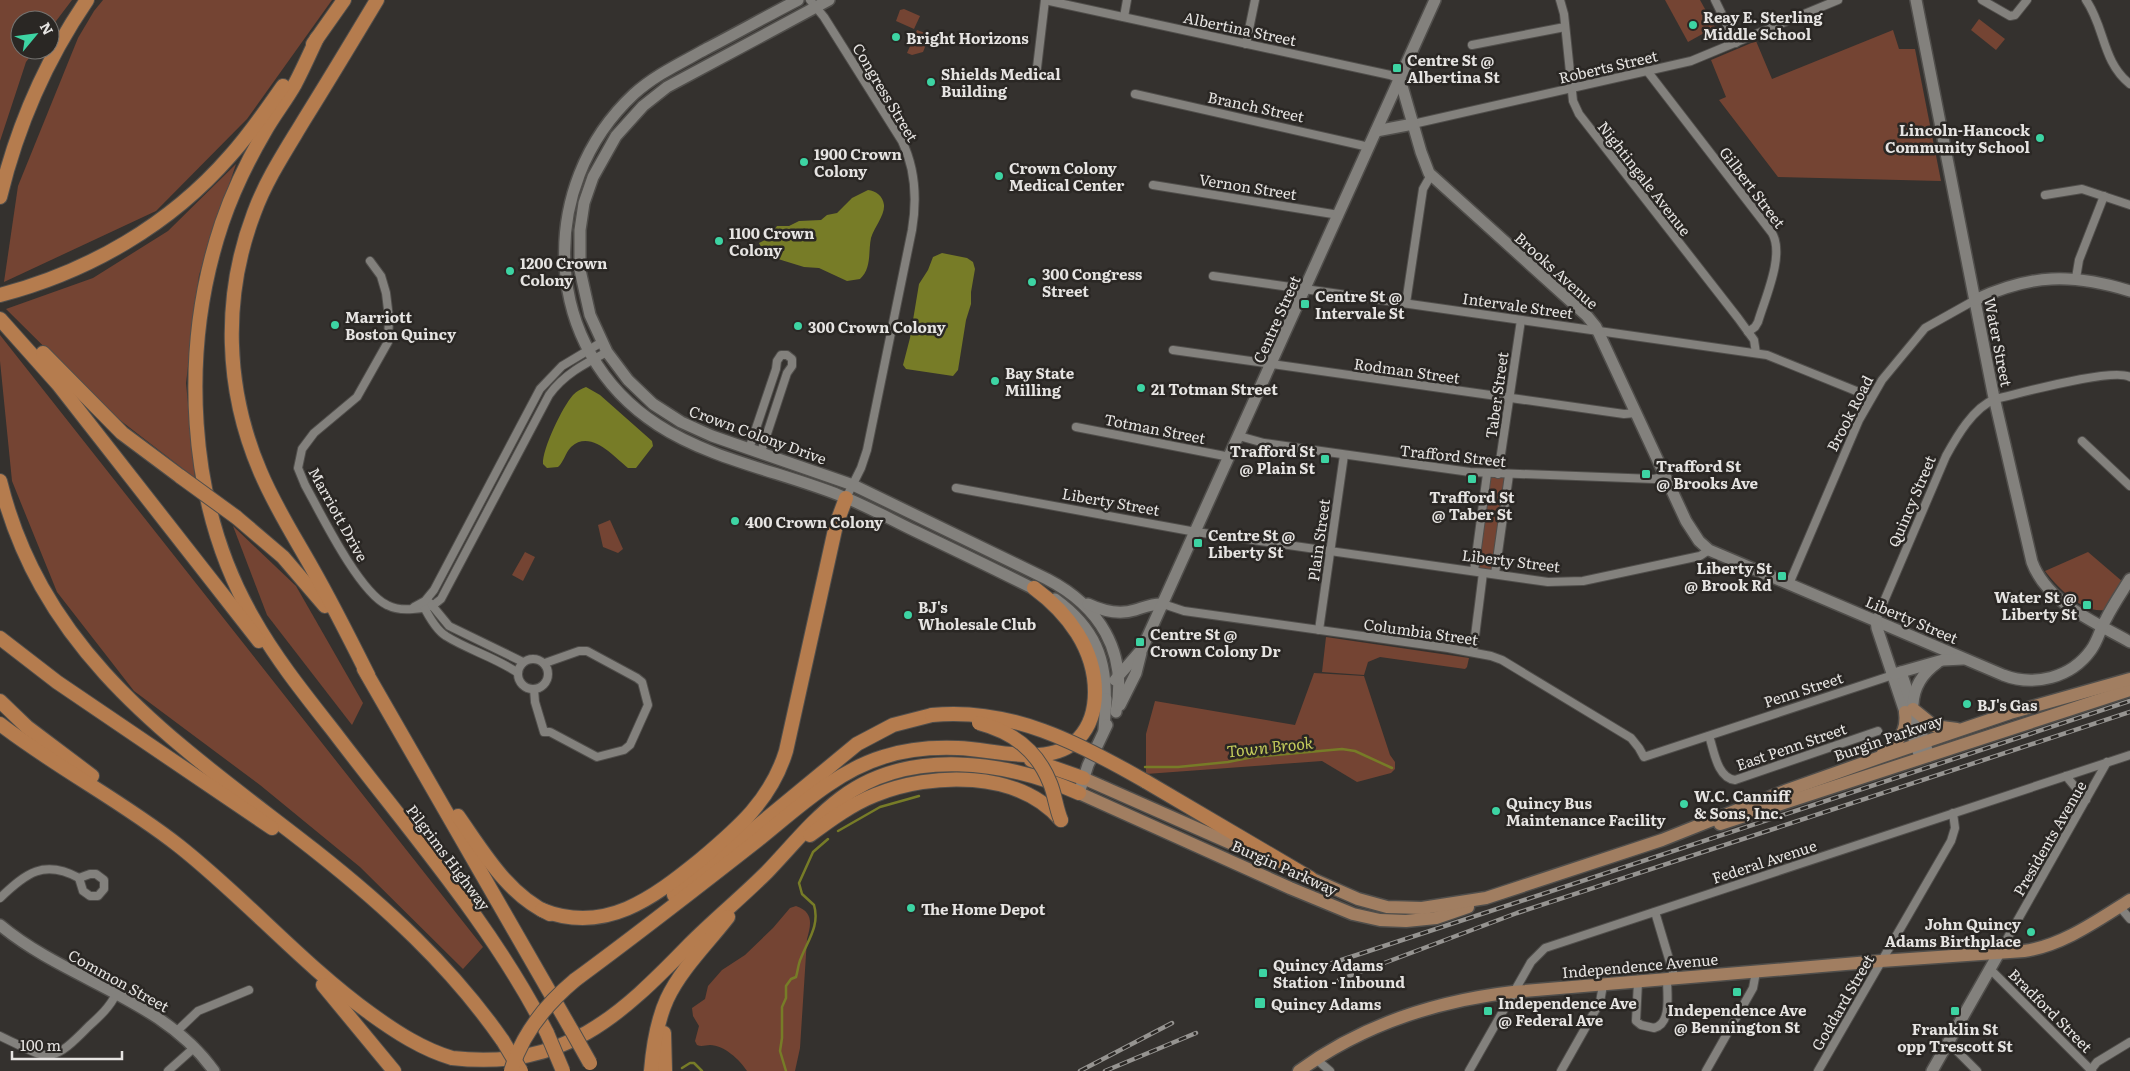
<svg xmlns="http://www.w3.org/2000/svg" width="2130" height="1071" font-family="Literata,serif">
  <style>
    .green { fill: #744433 }
    .water { fill: #777c27 }
    .lines { fill: none; stroke-linecap: round; stroke-linejoin: round }
    .stream { stroke: #777c27; stroke-width: 2.5 }
    .street-casing { stroke: #504e4b; stroke-width: 10 }
    .secondary-casing { stroke: #504e4b; stroke-width: 14 }
    .primary-casing { stroke: #504e4b; stroke-width: 15 }
    .highway-casing { stroke: #504e4b; stroke-width: 16 }
    .street { stroke: #83817d; stroke-width: 8 }
    .secondary { stroke: #83817d; stroke-width: 11 }
    .primary { stroke: #a17e61; stroke-width: 12 }
    .highway { stroke: #b57c4e; stroke-width: 14 }
    .rail-casing { stroke: #969491; stroke-width: 4.5 }
    .rail { stroke: #2a2724; stroke-width: 2.5; stroke-dasharray: 8; stroke-linecap: butt }
    .highway-bridge-casing { stroke: #504e4b; stroke-width: 16; stroke-linecap: butt }
    .highway-bridge { stroke: #b57c4e; stroke-width: 14 }
    .poi-dot { fill: #3dd4a3; stroke: #2a2724; stroke-width: 2 }
    .labels { text-anchor: middle; dominant-baseline: central; stroke-width: 5; stroke-linejoin: round; paint-order: stroke }
    .poi-label { font-size: 15px; font-weight: bold; fill: #e6e4e2; stroke: #2a2724; text-anchor: start }
    .street-label { font-size: 15px; fill: #e6e4e2; stroke: #2a2724 }
    .water-label { font-size: 16px; font-style: italic; fill: #c5cd5c; stroke: #2a2724 }
  </style>
  <rect width="100%" height="100%" fill="#34312e"/>
  <!-- green -->
  <g class="green">
    <path d="M0,0H72L50,29V20H20V50H35L26,62L0,141Z"/>
    <path d="M103,0H332L247,119L156,211L4,282L18,186L78,38L94,11Z"/>
    <path d="M1665,0H1700L1715,27L1688,42Z"/>
    <path d="M904,9L920,16L914,29L896,21L900,10Z"/>
    <path d="M1979,19L2005,39L1996,50L1971,30Z"/>
    <path d="M917,30L930,35L923,52L912,55L907,53Z"/>
    <path d="M1893,30L1899,49H1915L1941,181L1778,177L1719,100L1726,97L1711,60L1756,41L1772,79Z"/>
    <path d="M236,164L199,275L186,383L195,478L112,414L6,309L93,278L168,231Z"/>
    <path d="M0,335L483,947L463,969L360,867L260,785L134,691L57,592L12,481L0,361Z"/>
    <path d="M1487,474L1509,475L1495,574L1474,571Z"/>
    <path d="M610,520L623,549L618,553L603,547L598,525Z"/>
    <path d="M233,526L296,586L363,703L352,725L267,615Z"/>
    <path d="M525,552L535,557L523,581L512,575Z"/>
    <path d="M2088,552L2123,582L2104,610C2082,613 2057,587 2045,571Z"/>
    <path d="M1326,637L1469,658L1467,667L1465,669L1380,657L1368,662L1364,675L1322,672Z"/>
    <path d="M1314,673L1364,676L1390,755L1395,762V769L1391,773L1357,782L1322,761L1146,774V734L1155,701L1295,725Z"/>
    <path d="M796,906C814,912 811,925 807,939L800,1048L795,1071H747C740,1060 724,1045 710,1045C705,1045 702,1047 697,1045L695,1041L699,1026L693,1016L692,1008L705,999L708,986L722,970L745,955L773,928L790,908Z"/>
  </g>
  <!-- water -->
  <g class="water">
    <path d="M868,190C876,191 883,196 884,205C885,215 874,228 871,238C868,252 872,268 860,279L847,281L819,268L804,267L765,255L759,243L767,239L777,226H789L799,221L821,220L827,215L837,213L852,198Z"/>
    <path d="M942,253L967,258L973,262L975,269L971,292V304L966,320L958,370L953,376L906,369L903,365L910,338L919,284L928,270L933,257Z"/>
    <path d="M586,387L600,395L652,441L653,446L636,468H628C614,457 591,429 571,447C565,453 564,462 558,467L547,468L543,464C542,449 563,406 573,395C577,391 581,389 586,387Z"/>
  </g>
  <g class="lines">
    <!-- stream -->
    <g class="stream">
      <path d="M1145,767H1178L1228,762L1253,757L1342,749L1355,751L1392,768"/>
      <path d="M838,831L880,807L919,796"/>
      <path d="M682,1068L690,1063H694L702,1071"/>
      <path d="M786,1071L780,1051L782,1038V1007L786,998V986L791,979L796,977C798,971 798,964 801,958C808,940 820,925 814,905L802,894L799,883L813,852L828,839"/>
    </g>
    <!-- street casing -->
    <g class="street-casing">
      <g id="street">
        <path d="M810,0L824,17L902,141C916,170 917,200 912,230L867,450L861,468L846,498"/>
        <path d="M1045,0L1390,75L1400,79"/>
        <path d="M1560,0L1564,14L1573,101L1579,114L1738,318L1754,340L1756,353"/>
        <path d="M1715,0L1736,43"/>
        <path d="M1982,0L2010,16L2015,15L2027,0"/>
        <path d="M2086,0C2105,27 2102,62 2130,84"/>
        <path d="M1124,17L1127,0"/>
        <path d="M1246,44L1255,0"/>
        <path d="M1472,45L1565,27"/>
        <path d="M1648,72L1772,233C1785,255 1765,298 1758,322L1755,327L1748,332"/>
        <path d="M1036,76L1045,0"/>
        <path d="M1135,94L1369,147"/>
        <path d="M1413,124L1691,61L1838,0"/>
        <path d="M1153,185L1339,215"/>
        <path d="M2045,195L2082,189L2130,205"/>
        <path d="M370,261L381,276L386,293L389,318L388,342L357,397L314,433L302,449L298,468L305,485C321,514 359,592 387,605C395,609 404,610 413,609C424,609 433,607 441,599L549,395C564,374 586,363 607,352"/>
        <path d="M1213,276L1767,355L1871,397"/>
        <path d="M2076,278L2079,260L2104,196"/>
        <path d="M1406,303L1423,189L1431,175"/>
        <path d="M1173,350L1624,414L1636,413"/>
        <path d="M1076,427L1230,457"/>
        <path d="M1239,436L1264,443L1470,472L1654,479L1666,476"/>
        <path d="M2082,441L2130,486"/>
        <path d="M749,449L776,369L777,361L781,355H787L792,359V366L787,373L761,452"/>
        <path d="M1498,474L1521,320"/>
        <path d="M956,488L1196,532L1548,582L1583,581L1700,556L1709,550"/>
        <path d="M1474,571L1487,474"/>
        <path d="M1495,574L1509,475"/>
        <path d="M1789,584L1859,420L1882,380L1925,328L1975,300"/>
        <path d="M430,603L449,626L523,662"/>
        <path d="M1163,604L1184,611L1448,648L1491,656L1502,660L1631,738L1639,748L1644,757L1893,675"/>
        <path d="M423,605C428,615 436,630 446,636C468,650 495,657 518,673"/>
        <path d="M414,607L425,601L434,590L540,389L562,366L602,342"/>
        <path d="M1876,620L1946,456C1957,436 1973,408 1995,399C2018,394 2113,367 2130,377"/>
        <path d="M1319,630L1344,455"/>
        <path d="M1473,652L1483,573"/>
        <circle cx="533" cy="674" r="15"/>
        <path d="M534,689L535,702L544,732H550L597,757L624,750L630,745L648,705L642,682L637,678L587,651H579L545,663"/>
        <path d="M1709,736C1714,750 1717,778 1735,780L1878,731"/>
        <path d="M2066,776L2086,800"/>
        <path d="M90,874H96L104,880V889L98,896H90L83,891L79,878Z"/>
        <path d="M0,898C26,873 44,859 79,878"/>
        <path d="M2119,906L2130,919"/>
        <path d="M1655,912L1675,979"/>
        <path d="M1999,953L2107,762"/>
        <path d="M1990,969L2092,1071"/>
        <path d="M1638,982L1636,1021L1641,1025L1654,1028C1672,1024 1667,994 1667,979"/>
        <path d="M177,1031L198,1011L249,990"/>
        <path d="M0,1036C49,1059 49,1067 89,1026C99,1017 110,1007 116,994"/>
        <path d="M1947,1044L1957,1051L1977,1071"/>
        <path d="M1316,1059L1330,1071"/>
        <path d="M168,1071L195,1047"/>
        <path d="M1469,1071L1531,962L1545,948L2130,755"/>
        <path d="M1561,1071L1600,1002L1603,985"/>
        <path d="M1706,1071L1753,988L1756,972"/>
        <path d="M1818,1071L1951,841L1955,828L1953,813"/>
        <path d="M2090,1071L2097,1062L2130,1042"/>
      </g>
    </g>
    <!-- secondary casing -->
    <g class="secondary-casing">
      <g id="secondary">
        <path d="M798,0C767,16 737,33 706,49C681,63 655,75 634,94C535,186 541,350 658,425C710,459 781,472 839,495C865,505 890,519 915,531C957,551 999,571 1040,592"/>
        <path d="M829,0L667,87L643,106L616,136L593,177L584,203L580,230V270L590,315L607,352L628,380L653,404L681,422L712,436L853,485L1047,579C1099,606 1128,651 1116,712"/>
        <path d="M1916,0L1993,393L2032,562C2047,603 2095,622 2130,642"/>
        <path d="M1400,79L1421,152L1429,173L1587,316L1596,327L1686,521L1699,541L1709,550L2003,675C2034,687 2071,678 2091,650C2098,641 2100,629 2106,619C2113,605 2122,592 2130,579"/>
        <path d="M1376,131L1413,124"/>
        <path d="M1975,300C2031,274 2072,273 2130,291"/>
        <path d="M1055,599C1094,627 1108,659 1105,707"/>
        <path d="M1088,604C1103,611 1119,615 1135,610C1145,607 1153,603 1163,604"/>
        <path d="M1876,620L1877,628L1919,754"/>
        <path d="M1901,672L1929,756"/>
        <path d="M1894,674L1943,660L1963,659"/>
        <path d="M1115,680L1142,649L1435,0"/>
        <path d="M1913,704C1914,686 1923,673 1937,663"/>
        <path d="M1120,705L1136,673L1141,653"/>
        <path d="M1104,730L1106,699"/>
        <path d="M1079,793L1088,765L1107,725"/>
        <path d="M0,925C67,981 162,998 214,1071"/>
        <path d="M1932,1071L1999,953"/>
      </g>
    </g>
    <!-- primary casing -->
    <g class="primary-casing">
      <g id="primary">
        <path d="M1913,709L1934,726L1957,729"/>
        <path d="M1883,753C1898,743 1908,731 1905,712"/>
        <path d="M1083,778L1271,861"/>
        <path d="M1079,793L1290,888L1353,914L1380,920L1406,921L1436,918L1468,907"/>
        <path d="M1720,824L2130,690"/>
        <path d="M1301,874L1358,899L1387,907L1422,908L1486,898L1662,840L1785,791L1872,760L2010,713L2130,679"/>
        <path d="M1299,1071C1362,1025 1436,1001 1513,992L1881,961L2024,951C2062,946 2098,920 2130,900"/>
      </g>
    </g>
    <!-- highway casing -->
    <g class="highway-casing">
      <g id="highway">
        <path d="M317,38C310,53 303,69 295,84C286,100 274,115 265,131C248,160 233,191 222,223C180,348 186,502 253,618C276,659 306,696 335,733C407,828 494,927 547,1033"/>
        <path d="M313,44L344,0"/>
        <path d="M0,197C17,127 46,60 87,0"/>
        <path d="M0,295C88,272 170,225 230,156C250,134 266,110 283,86"/>
        <path d="M0,319L58,384L259,641"/>
        <path d="M43,353L122,433L181,477"/>
        <path d="M0,481C44,659 180,745 314,850C385,906 451,966 503,1041"/>
        <path d="M236,517L283,557L325,606"/>
        <path d="M0,638L57,682L272,828"/>
        <path d="M364,669L572,1031"/>
        <path d="M368,675C350,639 332,603 312,568C294,536 274,505 260,471C225,389 222,297 254,213C266,180 286,150 304,120C329,80 353,40 377,0"/>
        <path d="M0,701L27,727L92,776"/>
        <path d="M0,724C57,768 122,801 179,846C246,899 302,964 371,1014C396,1032 422,1049 452,1058C564,1071 621,1015 690,944C715,919 742,897 767,872C791,847 813,819 841,798C909,747 1006,761 1079,793"/>
        <path d="M1031,760L1083,778"/>
        <path d="M1145,781L1310,878"/>
        <path d="M458,816C484,853 508,895 550,914"/>
        <path d="M810,835C830,820 852,804 875,795C932,772 1018,770 1061,820"/>
        <path d="M674,895L857,744L893,725L932,715"/>
        <path d="M542,910C605,935 653,898 700,860C738,828 771,800 786,751L836,525L846,498"/>
        <path d="M575,980C635,936 694,890 754,843C793,812 834,772 883,757C907,749 933,747 958,748C995,749 1050,769 1079,738C1091,725 1095,709 1095,692C1095,649 1068,613 1034,588"/>
        <path d="M323,985L394,1071"/>
        <path d="M664,1033L665,1071"/>
        <path d="M651,1071C653,1047 657,1021 667,999C681,969 708,943 728,917"/>
      </g>
    </g>
    <!-- street -->
    <use href="#street" class="street"/>
    <!-- secondary -->
    <use href="#secondary" class="secondary"/>
    <!-- primary -->
    <use href="#primary" class="primary"/>
    <!-- highway -->
    <use href="#highway" class="highway"/>
    <!-- rail casing -->
    <g class="rail-casing">
      <g id="rail">
        <path d="M1314,969L2130,701"/>
        <path d="M1339,980L1517,913L2130,712"/>
        <path d="M1080,1071L1172,1023"/>
        <path d="M1105,1071L1196,1033"/>
      </g>
    </g>
    <!-- rail -->
    <use href="#rail" class="rail"/>
    <!-- highway-bridge casing -->
    <g class="highway-bridge-casing">
      <g id="highway-bridge">
        <path d="M181,477L236,517"/>
        <path d="M932,715C1010,707 1079,743 1145,781"/>
        <path d="M979,723C1013,732 1037,750 1050,783C1055,795 1056,808 1061,820"/>
        <path d="M572,1031L590,1063"/>
        <path d="M547,1033L563,1071"/>
        <path d="M503,1041L521,1071"/>
        <path d="M511,1071C522,1034 545,1005 575,980"/>
      </g>
    </g>
    <!-- highway-bridge -->
    <use href="#highway-bridge" class="highway-bridge"/>
  </g>
  <!-- markers -->
  <g class="poi-dot">
    <circle cx="1693" cy="25" r="5"/>
    <circle cx="896" cy="37" r="5"/>
    <rect x="1392" y="63" width="10" height="10" rx="2.5"/>
    <circle cx="931" cy="82" r="5"/>
    <circle cx="2040" cy="138" r="5"/>
    <circle cx="804" cy="162" r="5"/>
    <circle cx="999" cy="176" r="5"/>
    <circle cx="719" cy="241" r="5"/>
    <circle cx="510" cy="271" r="5"/>
    <circle cx="1032" cy="282" r="5"/>
    <rect x="1300" y="299" width="10" height="10" rx="2.5"/>
    <circle cx="335" cy="325" r="5"/>
    <circle cx="798" cy="326" r="5"/>
    <circle cx="995" cy="381" r="5"/>
    <circle cx="1141" cy="388" r="5"/>
    <rect x="1320" y="454" width="10" height="10" rx="2.5"/>
    <rect x="1641" y="469" width="10" height="10" rx="2.5"/>
    <rect x="1467" y="474" width="10" height="10" rx="2.5"/>
    <circle cx="735" cy="521" r="5"/>
    <rect x="1193" y="538" width="10" height="10" rx="2.5"/>
    <rect x="1777" y="571" width="10" height="10" rx="2.5"/>
    <rect x="2082" y="600" width="10" height="10" rx="2.5"/>
    <circle cx="908" cy="615" r="5"/>
    <rect x="1135" y="637" width="10" height="10" rx="2.5"/>
    <circle cx="1967" cy="704" r="5"/>
    <circle cx="1684" cy="804" r="5"/>
    <circle cx="1496" cy="811" r="5"/>
    <circle cx="911" cy="908" r="5"/>
    <circle cx="2031" cy="932" r="5"/>
    <rect x="1258" y="968" width="10" height="10" rx="2.5"/>
    <rect x="1732" y="987" width="10" height="10" rx="2.5"/>
    <rect x="1254" y="997" width="12" height="12" rx="2.5"/>
    <rect x="1483" y="1006" width="10" height="10" rx="2.5"/>
    <rect x="1950" y="1006" width="10" height="10" rx="2.5"/>
  </g>
  <g class="labels">
    <!-- poi labels -->
    <g class="poi-label">
      <text x="1703" y="16">Reay E. Sterling<tspan x="1703" dy="17">Middle School</tspan></text>
      <text x="906" y="37">Bright Horizons</text>
      <text x="1407" y="59">Centre St @<tspan x="1407" dy="17">Albertina St</tspan></text>
      <text x="941" y="73">Shields Medical<tspan x="941" dy="17">Building</tspan></text>
      <text x="2030" y="129" text-anchor="end">Lincoln-Hancock<tspan x="2030" dy="17">Community School</tspan></text>
      <text x="814" y="153">1900 Crown<tspan x="814" dy="17">Colony</tspan></text>
      <text x="1009" y="167">Crown Colony<tspan x="1009" dy="17">Medical Center</tspan></text>
      <text x="729" y="232">1100 Crown<tspan x="729" dy="17">Colony</tspan></text>
      <text x="520" y="262">1200 Crown<tspan x="520" dy="17">Colony</tspan></text>
      <text x="1042" y="273">300 Congress<tspan x="1042" dy="17">Street</tspan></text>
      <text x="1315" y="295">Centre St @<tspan x="1315" dy="17">Intervale St</tspan></text>
      <text x="345" y="316">Marriott<tspan x="345" dy="17">Boston Quincy</tspan></text>
      <text x="808" y="326">300 Crown Colony</text>
      <text x="1005" y="372">Bay State<tspan x="1005" dy="17">Milling</tspan></text>
      <text x="1151" y="388">21 Totman Street</text>
      <text x="1315" y="450" text-anchor="end">Trafford St<tspan x="1315" dy="17">@ Plain St</tspan></text>
      <text x="1656" y="465">Trafford St<tspan x="1656" dy="17">@ Brooks Ave</tspan></text>
      <text x="1472" y="496" text-anchor="middle">Trafford St<tspan x="1472" dy="17">@ Taber St</tspan></text>
      <text x="745" y="521">400 Crown Colony</text>
      <text x="1208" y="534">Centre St @<tspan x="1208" dy="17">Liberty St</tspan></text>
      <text x="1772" y="567" text-anchor="end">Liberty St<tspan x="1772" dy="17">@ Brook Rd</tspan></text>
      <text x="2077" y="596" text-anchor="end">Water St @<tspan x="2077" dy="17">Liberty St</tspan></text>
      <text x="918" y="606">BJ's<tspan x="918" dy="17">Wholesale Club</tspan></text>
      <text x="1150" y="633">Centre St @<tspan x="1150" dy="17">Crown Colony Dr</tspan></text>
      <text x="1977" y="704">BJ's Gas</text>
      <text x="1694" y="795">W.C. Canniff<tspan x="1694" dy="17">&amp; Sons, Inc.</tspan></text>
      <text x="1506" y="802">Quincy Bus<tspan x="1506" dy="17">Maintenance Facility</tspan></text>
      <text x="921" y="908">The Home Depot</text>
      <text x="2021" y="923" text-anchor="end">John Quincy<tspan x="2021" dy="17">Adams Birthplace</tspan></text>
      <text x="1273" y="964">Quincy Adams<tspan x="1273" dy="17">Station - Inbound</tspan></text>
      <text x="1498" y="1002">Independence Ave<tspan x="1498" dy="17">@ Federal Ave</tspan></text>
      <text x="1271" y="1003">Quincy Adams</text>
      <text x="1737" y="1009" text-anchor="middle">Independence Ave<tspan x="1737" dy="17">@ Bennington St</tspan></text>
      <text x="1955" y="1028" text-anchor="middle">Franklin St<tspan x="1955" dy="17">opp Trescott St</tspan></text>
    </g>
    <!-- street labels -->
    <g class="street-label">
      <text transform="translate(1240 28) rotate(12)">Albertina Street</text>
      <text transform="translate(1608 66) rotate(-13)">Roberts Street</text>
      <text transform="translate(886 92) rotate(59)">Congress Street</text>
      <text transform="translate(1256 106) rotate(12)">Branch Street</text>
      <text transform="translate(1645 178) rotate(52)">Nightingale Avenue</text>
      <text transform="translate(1248 186) rotate(9)">Vernon Street</text>
      <text transform="translate(1753 187) rotate(53)">Gilbert Street</text>
      <text transform="translate(1557 270) rotate(42)">Brooks Avenue</text>
      <text transform="translate(1518 305) rotate(8)">Intervale Street</text>
      <text transform="translate(1276 319) rotate(-66)">Centre Street</text>
      <text transform="translate(1999 342) rotate(79)">Water Street</text>
      <text transform="translate(1407 370) rotate(8)">Rodman Street</text>
      <text transform="translate(1496 395) rotate(-82)">Taber Street</text>
      <text transform="translate(1849 413) rotate(-63)">Brook Road</text>
      <text transform="translate(1155 428) rotate(11)">Totman Street</text>
      <text transform="translate(758 434) rotate(20)">Crown Colony Drive</text>
      <text transform="translate(1453 455) rotate(6)">Trafford Street</text>
      <text transform="translate(1111 501) rotate(10)">Liberty Street</text>
      <text transform="translate(1911 501) rotate(-67)">Quincy Street</text>
      <text transform="translate(339 514) rotate(61)">Marriott Drive</text>
      <text transform="translate(1318 540) rotate(-82)">Plain Street</text>
      <text transform="translate(1511 560) rotate(7)">Liberty Street</text>
      <text transform="translate(1912 619) rotate(23)">Liberty Street</text>
      <text transform="translate(1421 631) rotate(8)">Columbia Street</text>
      <text transform="translate(1803 689) rotate(-18)">Penn Street</text>
      <text transform="translate(1888 737) rotate(-19)">Burgin Parkway</text>
      <text transform="translate(1791 746) rotate(-19)">East Penn Street</text>
      <text transform="translate(2049 838) rotate(-60)">Presidents Avenue</text>
      <text transform="translate(449 857) rotate(53)">Pilgrims Highway</text>
      <text transform="translate(1764 861) rotate(-18)">Federal Avenue</text>
      <text transform="translate(1285 867) rotate(24)">Burgin Parkway</text>
      <text transform="translate(1640 965) rotate(-5)">Independence Avenue</text>
      <text transform="translate(119 980) rotate(29)">Common Street</text>
      <text transform="translate(1842 1002) rotate(-60)">Goddard Street</text>
      <text transform="translate(2051 1010) rotate(45)">Bradford Street</text>
    </g>
    <!-- water labels -->
    <g class="water-label">
      <text transform="translate(1270 746) rotate(-6)">Town Brook</text>
    </g>
  </g>
  <!-- north arrow -->
  <g transform="translate(35 35) rotate(61)"><circle r="24" fill="#2a2724" stroke="#757370"/>
  <path d="M0-4L9 19L0 12L-9 19Z" fill="#3dd4a3"/>
  <text y="-8" font-size="14" font-weight="bold" text-anchor="middle" fill="#e6e4e2">N</text>
  </g>
  <!-- scale -->
  <path d="M12 1051v8h110v-8" fill="none" stroke="#e6e4e2" stroke-width="2.5"/>
  <text x="20" y="1051" font-size="15" fill="#e6e4e2" stroke="#2a2724" stroke-width="4" paint-order="stroke">100 m</text>
</svg>
